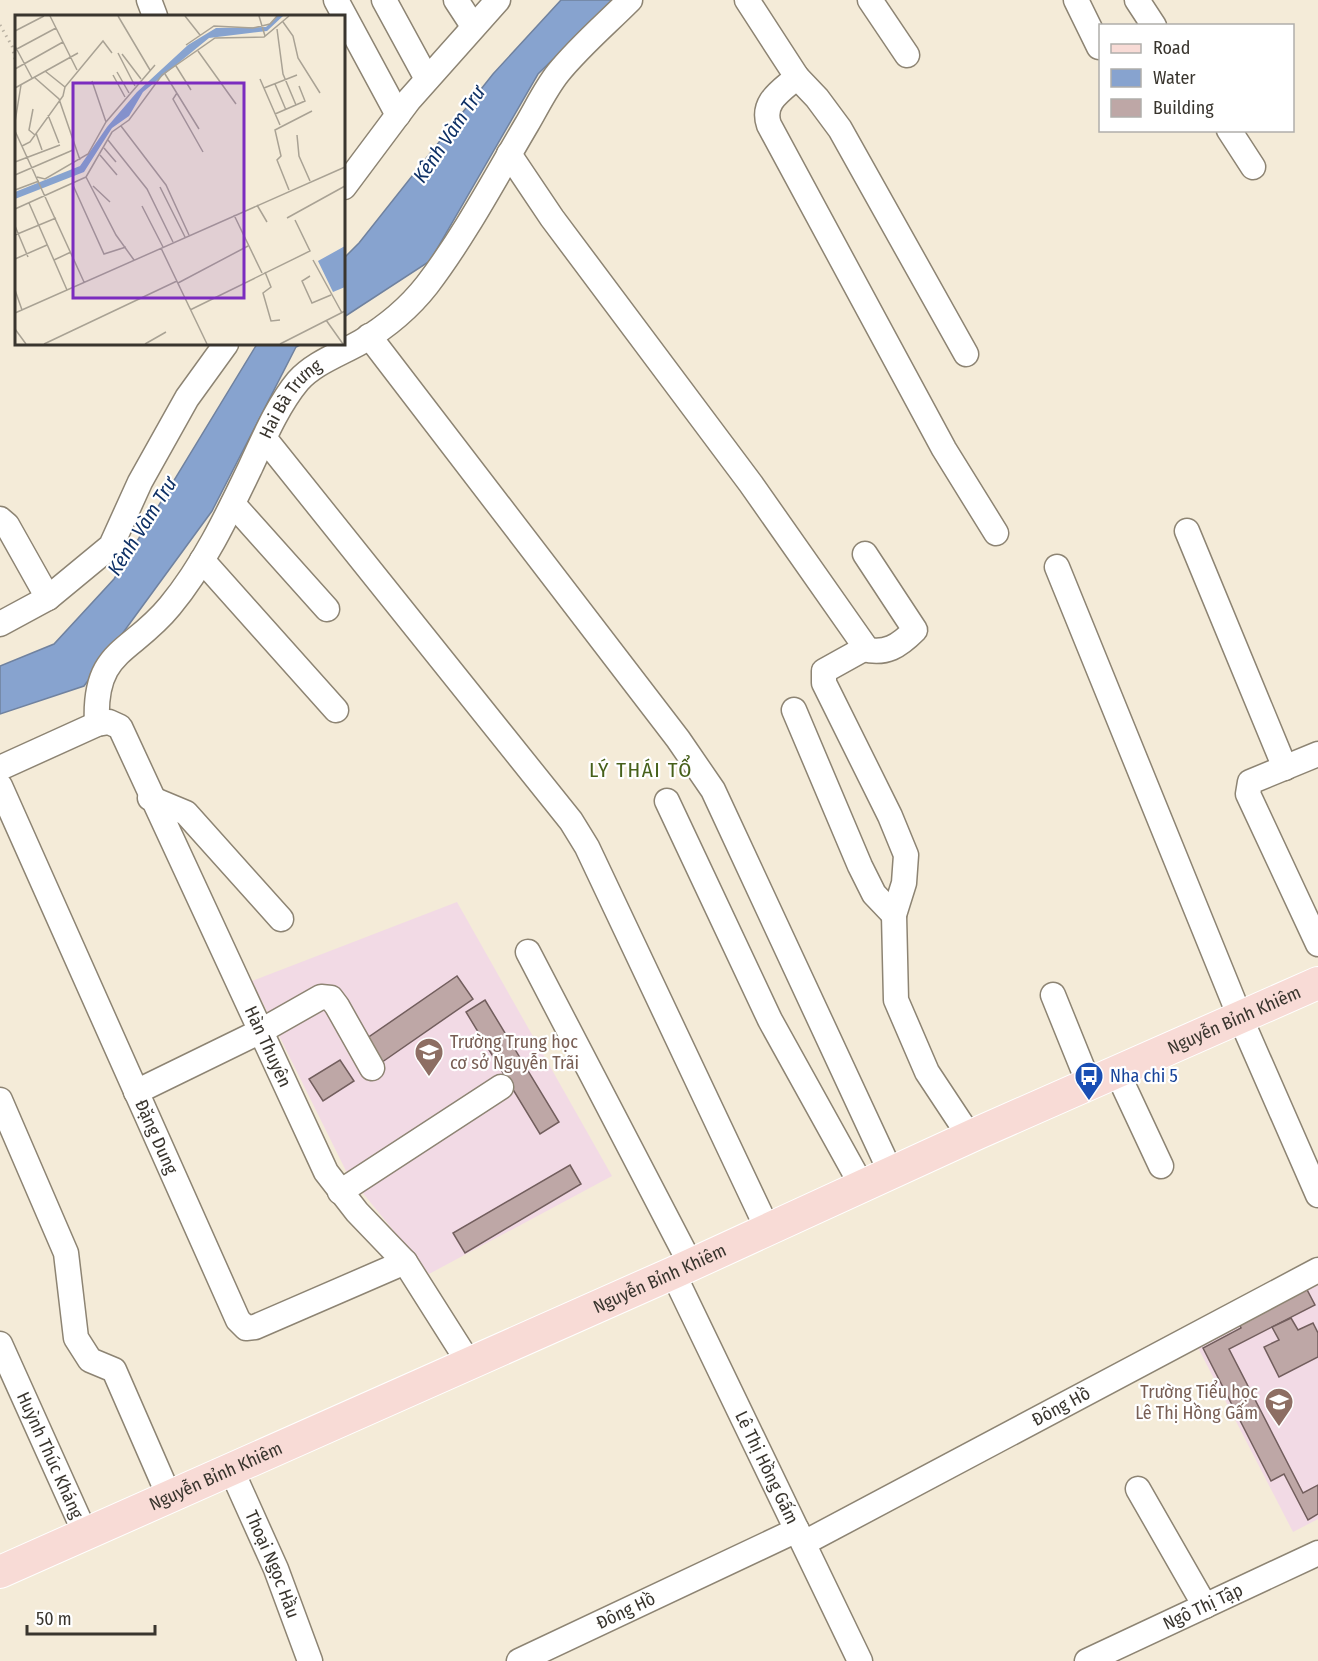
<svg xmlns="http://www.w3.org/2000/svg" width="1318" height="1661" font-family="'Fira Sans Condensed',sans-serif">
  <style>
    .education { fill: #f2dae5 }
    .water { fill: #87a3cf; stroke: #70829f; stroke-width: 1.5 }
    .building { fill: #bea7a6; stroke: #725e5d; stroke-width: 1.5 }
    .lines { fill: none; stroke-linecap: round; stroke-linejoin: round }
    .minor-casing { stroke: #8d8473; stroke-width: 27 }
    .major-casing { stroke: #fff; stroke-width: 34 }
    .path { stroke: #bab2a3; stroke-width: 3; stroke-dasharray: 1.5 4.5; stroke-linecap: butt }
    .minor { stroke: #fff; stroke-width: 24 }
    .major { stroke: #f8dbd6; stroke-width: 32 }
    .labels { text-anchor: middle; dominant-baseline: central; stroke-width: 4.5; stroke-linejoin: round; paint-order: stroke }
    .street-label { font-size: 18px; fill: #39352e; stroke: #fff }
    .education-label { font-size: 18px; fill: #785e54; stroke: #fff; text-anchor: start }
    .transit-label { font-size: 18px; fill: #164399; stroke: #fff; text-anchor: start }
    .water-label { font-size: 20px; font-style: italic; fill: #0f3166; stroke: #fff }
    .quarter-label { font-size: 21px; letter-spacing: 1.5px; fill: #46601a; stroke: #fff }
    .inset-road { fill: none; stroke: #a9a294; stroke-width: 1.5 }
    .view { fill: #7b2cbf; fill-opacity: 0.15; stroke: #7b2cbf; stroke-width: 3 }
    .inset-edge { fill: none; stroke: #39352e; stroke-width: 3 }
  </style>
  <rect width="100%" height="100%" fill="#f4ebd8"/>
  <!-- education -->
  <g class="education">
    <path d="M457,902L612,1176L429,1274L348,1175L252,981Z"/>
    <path d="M1318,1271V1519L1293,1532L1192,1336Z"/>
  </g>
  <!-- water -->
  <g class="water">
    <path d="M561,0H614L538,74L430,261L344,317V258L359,243L493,74Z"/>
    <path d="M257,344H302L296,347L212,511L84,686L0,714V666L54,644L114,579Z"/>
  </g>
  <!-- building -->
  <g class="building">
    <path d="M457,976L473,999L375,1067L360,1043Z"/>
    <path d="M485,1000L559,1122L540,1134L466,1012Z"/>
    <path d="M340,1060L354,1081L323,1101L309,1079Z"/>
    <path d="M570,1165L581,1184L465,1253L453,1233Z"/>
    <path d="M1304,1284L1315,1305L1229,1349L1303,1493L1318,1485V1514L1308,1520L1284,1474L1271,1481L1203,1348L1241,1328L1237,1318Z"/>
    <path d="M1291,1318L1298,1330L1313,1323L1318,1333V1357L1279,1377L1264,1347L1279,1340L1272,1327Z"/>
  </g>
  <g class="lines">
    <!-- minor casing -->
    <g class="minor-casing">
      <g id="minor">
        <path d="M149,0L155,16"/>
        <path d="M336,0L398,115"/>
        <path d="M384,0L427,79"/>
        <path d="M456,0L473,26"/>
        <path d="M747,0L797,77L817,98L840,129L966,354"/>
        <path d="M870,0L907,55"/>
        <path d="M1076,0L1099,47"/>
        <path d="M1137,0L1154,26"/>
        <path d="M797,77C781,91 761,102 769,125L944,449L996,533"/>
        <path d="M1229,130L1253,167"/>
        <path d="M509,154L552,218L751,484L864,645L860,651L824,671V683L890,816L906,855L904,883L894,915L896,1000L927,1072L970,1137"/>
        <path d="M344,187L409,100L498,0"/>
        <path d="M369,336L678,739L713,790L891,1173"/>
        <path d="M265,439L571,821L587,847L768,1230"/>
        <path d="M233,504L327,609"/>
        <path d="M0,519L7,525L48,598"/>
        <path d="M1187,531L1285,768"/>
        <path d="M202,560L336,710"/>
        <path d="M1057,567L1240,1017L1318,1195"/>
        <path d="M0,624L48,598L111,546L140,482L187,398L226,344"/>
        <path d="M863,649C886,655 899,646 915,630L865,554"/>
        <path d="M794,710L860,866L874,894L894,915"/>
        <path id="s1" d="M97,724C93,649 131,654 170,606C204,565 228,514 251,466C264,438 278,405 298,381C314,363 340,354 361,342C386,327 409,308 427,285C465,235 495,178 527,124C537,107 546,88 558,73C579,47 606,24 630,0"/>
        <path d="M1318,754L1250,782L1248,794L1318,944"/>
        <path id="s2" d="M0,768L97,724L109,722L120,727L326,1172L357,1212L405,1262L469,1363"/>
        <path id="s3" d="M0,786L238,1320L246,1328L255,1327L405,1262"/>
        <path d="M150,798L186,813L281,919"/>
        <path d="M667,801L770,1020L862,1186"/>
        <path d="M528,952L691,1265"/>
        <path d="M1053,995L1089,1084"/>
        <path d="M1117,1072L1161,1166"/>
        <path d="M136,1092L261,1031L321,997L331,998L337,1006L372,1068"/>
        <path d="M0,1100L66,1253L76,1338L90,1360L114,1370L169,1496"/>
        <path d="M340,1192L501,1087"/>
        <path id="s4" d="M673,1273L860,1661"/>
        <path id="s5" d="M0,1344L85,1533"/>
        <path id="s6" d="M231,1469L276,1569L310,1661"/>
        <path d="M1138,1489L1205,1606"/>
        <path id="s7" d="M804,1543L1318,1270"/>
        <path id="s8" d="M519,1661L797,1530"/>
        <path id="s9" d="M1087,1661L1318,1553"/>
      </g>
    </g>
    <!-- major casing -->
    <g class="major-casing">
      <g id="major">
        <path id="s10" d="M0,1572L673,1273L978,1133L1318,983"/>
      </g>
    </g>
    <!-- path -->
    <path class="path" d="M0,25L12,46L16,63"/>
    <!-- minor -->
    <use href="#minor" class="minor"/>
    <!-- major -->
    <use href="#major" class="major"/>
  </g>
  <!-- icons -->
  <defs>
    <g id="school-pin" transform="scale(1.5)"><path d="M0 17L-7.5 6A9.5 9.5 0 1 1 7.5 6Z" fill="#8d6e63" stroke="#fff"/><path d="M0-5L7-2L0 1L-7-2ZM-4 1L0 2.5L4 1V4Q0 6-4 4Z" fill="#fff"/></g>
    <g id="bus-pin" transform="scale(1.5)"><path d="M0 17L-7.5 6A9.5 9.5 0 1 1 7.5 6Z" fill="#1a4fb4" stroke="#fff"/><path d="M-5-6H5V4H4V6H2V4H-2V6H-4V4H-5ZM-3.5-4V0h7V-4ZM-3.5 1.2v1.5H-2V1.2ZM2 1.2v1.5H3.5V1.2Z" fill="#fff"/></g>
  </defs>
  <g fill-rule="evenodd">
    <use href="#school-pin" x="429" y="1052"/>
    <use href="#bus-pin" x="1089" y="1076"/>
    <use href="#school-pin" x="1279" y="1402"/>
  </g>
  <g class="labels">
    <!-- street labels -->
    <g class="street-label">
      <text stroke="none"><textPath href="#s1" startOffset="387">Hai Bà Trưng</textPath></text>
      <text stroke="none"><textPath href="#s10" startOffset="1352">Nguyễn Bỉnh Khiêm</textPath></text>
      <text stroke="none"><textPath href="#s2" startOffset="483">Hàn Thuyên</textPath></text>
      <text stroke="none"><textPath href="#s3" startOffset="384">Đặng Dung</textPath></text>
      <text stroke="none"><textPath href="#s10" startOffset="722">Nguyễn Bỉnh Khiêm</textPath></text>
      <text stroke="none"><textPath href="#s7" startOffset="291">Đông Hồ</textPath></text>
      <text stroke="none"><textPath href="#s5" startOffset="122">Huỳnh Thúc Kháng</textPath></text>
      <text stroke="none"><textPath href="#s4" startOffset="216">Lê Thị Hồng Gấm</textPath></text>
      <text stroke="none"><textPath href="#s10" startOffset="236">Nguyễn Bỉnh Khiêm</textPath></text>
      <text stroke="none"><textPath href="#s6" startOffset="104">Thoại Ngọc Hầu</textPath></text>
      <text stroke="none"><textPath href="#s9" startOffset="128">Ngô Thị Tập</textPath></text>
      <text stroke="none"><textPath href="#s8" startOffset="118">Đông Hồ</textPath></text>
    </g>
    <!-- education labels -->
    <g class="education-label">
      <text x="450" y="1042">Trường Trung học<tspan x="450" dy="21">cơ sở Nguyễn Trãi</tspan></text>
      <text x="1258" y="1392" text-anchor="end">Trường Tiểu học<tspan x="1258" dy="21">Lê Thị Hồng Gấm</tspan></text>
    </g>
    <!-- transit labels -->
    <g class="transit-label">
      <text x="1110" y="1076">Nha chi 5</text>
    </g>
    <!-- water labels -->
    <g class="water-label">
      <text transform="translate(449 134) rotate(-56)">Kênh Vàm Trư</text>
      <text transform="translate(142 526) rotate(-58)">Kênh Vàm Trư</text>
    </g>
    <!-- quarter labels -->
    <g class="quarter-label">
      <text x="641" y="770">LÝ THÁI TỔ</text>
    </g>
  </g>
  <!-- overview -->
  <g transform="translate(15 15)">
    <rect width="330" height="330" fill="#f4ebd8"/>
    <path d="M262,1H268L252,16L194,23L128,77L114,101L97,113L69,157L0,184V177L65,151L92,112L122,77L173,30L201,13L251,12ZM330,231V272L318,277L303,246Z" fill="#87a3cf"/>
    <path class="inset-road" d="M35,1L62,55M103,1L135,55M170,1L185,20M244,1L250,21M268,7L278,21L283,43L305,78M262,14L268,59L281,90M0,16L29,1M171,30L199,11L238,13L255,9L262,1M0,31L17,63M0,35L41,13M183,36L221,89M103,38L120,71M107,39L126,64M161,51L176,75M0,54L48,27M30,56L50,72L88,26L97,38M102,57L114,78M150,59L184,114M98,60L110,82M19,62L44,84L65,145M245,64L265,110M77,66L91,107M260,69L271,95M0,73L63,38M249,73L282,60M162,78L158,84L188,137M18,94L14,115L20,120M260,99L290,86L284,71M33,100L44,128M0,107L6,70M106,111L151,170L174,220M0,116L69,267M21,118L27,135M282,120L284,141L295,166M93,125L132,174L158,227M7,131L15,127L48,81L50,72M89,133L101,147M85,140L102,160M0,147L45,130M0,160L58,135M22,162L30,164L73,139L91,107L140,50M71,162L97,117L114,105L147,60L200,23L249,22L274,1M71,162L101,220L119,245M57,168L89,239L111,232M78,171L95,187M145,172L170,222M0,175L24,166M274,175L262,145L266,141L260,115L297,96M14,188L52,275M242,190L252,207M127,191L148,232M0,194L71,162M219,200L247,258M272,203L330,171M0,211L13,242M0,220L41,203M146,233L192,329M0,244L32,230M39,245L56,237M298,245L327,298M250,257L256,272L248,278L256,306L265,305M295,261L287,266L297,288L316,280M163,268L233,231M0,275L7,295M175,295L295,236L280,205M0,298L330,152M311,305L328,329M0,314L11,329M29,329L162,266M130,329L151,317M265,329L330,296"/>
    <path class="view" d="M58,68H229V283H58Z"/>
    <rect width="330" height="330" class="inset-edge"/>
  </g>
  <!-- legend -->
  <rect x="1099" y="24" width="195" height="108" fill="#ffffff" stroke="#b0aeab" stroke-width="1.5"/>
  <rect x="1111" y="44" width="30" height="9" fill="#f8dbd6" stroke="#b0aeab" stroke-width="1.5"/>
  <text x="1153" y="54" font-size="18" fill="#39352e">Road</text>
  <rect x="1111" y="69" width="30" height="18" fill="#87a3cf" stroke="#b0aeab" stroke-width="1.5"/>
  <text x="1153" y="84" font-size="18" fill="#39352e">Water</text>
  <rect x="1111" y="99" width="30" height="18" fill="#bea7a6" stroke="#b0aeab" stroke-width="1.5"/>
  <text x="1153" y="114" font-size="18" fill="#39352e">Building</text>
  <!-- scale -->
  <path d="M27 1625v9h128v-9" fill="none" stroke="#39352e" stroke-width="3"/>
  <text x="36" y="1625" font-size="18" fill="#39352e" stroke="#ffffff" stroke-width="4.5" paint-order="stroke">50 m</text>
</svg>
